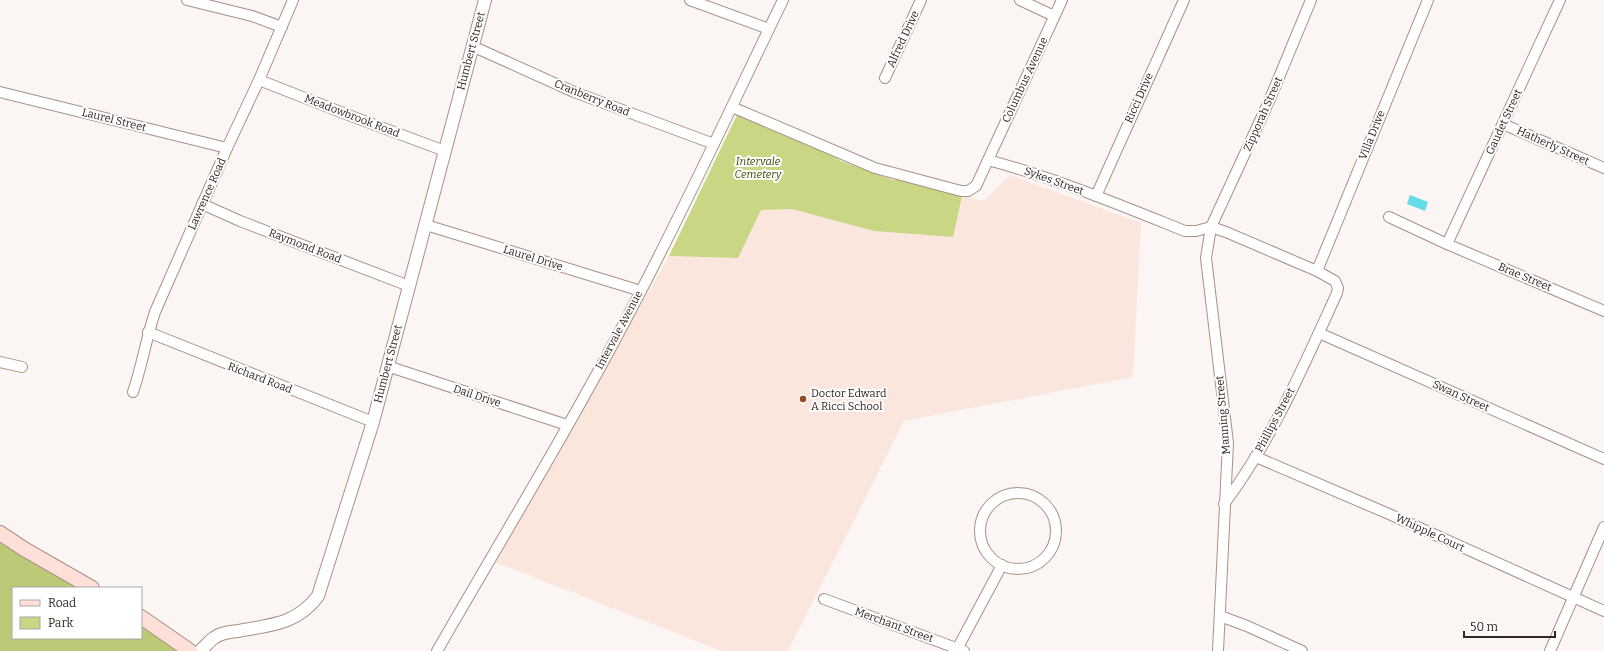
<svg xmlns="http://www.w3.org/2000/svg" width="1604" height="651" font-family="Bitter,serif">
  <style>
    .built { fill: #fbe6dd }
    .green { fill: #c9d684 }
    .forest { fill: #bcca77 }
    .water { fill: #65dce7 }
    .lines { fill: none; stroke-linecap: round; stroke-linejoin: round }
    .minor-casing { stroke: #a99086; stroke-width: 12 }
    .tertiary-casing { stroke: #a99086; stroke-width: 14 }
    .secondary-casing { stroke: #a99086; stroke-width: 16 }
    .minor { stroke: #fff; stroke-width: 10 }
    .tertiary { stroke: #fff; stroke-width: 12 }
    .secondary { stroke: #ffe0d8; stroke-width: 14 }
    .poi-dot { fill: #8f4923; stroke: #fff; stroke-width: 1.5 }
    .labels { text-anchor: middle; dominant-baseline: central; stroke-width: 4; stroke-linejoin: round; paint-order: stroke }
    .street-label { font-size: 11px; fill: #302622; stroke: #fff }
    .park-label { font-size: 11px; font-style: italic; fill: #3e4504; stroke: #fff }
    .poi-label { font-size: 11px; fill: #302622; stroke: #fff; text-anchor: start }
  </style>
  <rect width="100%" height="100%" fill="#fbf6f3"/>
  <!-- built -->
  <path class="built" d="M1010,175L1141,223L1133,377L904,421L788,651H721L495,562L669,256L738,258L761,210L792,209L874,231L962,196L984,201Z"/>
  <!-- green -->
  <path class="green" d="M737,115L822,150L841,161L893,180H908L962,196L953,237L874,231L792,209L761,210L738,258L669,256Z"/>
  <!-- forest -->
  <path class="forest" d="M0,533L91,588H13V638H141V618L186,651H0Z"/>
  <!-- water -->
  <path class="water" d="M1410,195L1428,202L1425,211L1407,204Z"/>
  <g class="lines">
    <!-- minor casing -->
    <g class="minor-casing">
      <g id="minor">
        <path d="M187,0L252,16L282,27"/>
        <path d="M690,0L769,29"/>
        <path d="M1020,0L1054,16"/>
        <path d="M472,46L574,92L714,144"/>
        <path d="M885,78L921,0"/>
        <path d="M259,80L351,116L445,151"/>
        <path d="M0,92L227,148"/>
        <path d="M732,107L875,168L961,191H968L976,186L1062,0"/>
        <path d="M1503,124L1604,168"/>
        <path d="M988,160C1055,178 1120,205 1185,231H1196L1211,227L1226,232L1317,271L1335,281L1338,288L1337,293C1304,365 1272,440 1224,504"/>
        <path d="M1096,196L1184,0"/>
        <path d="M202,204L240,221L409,286"/>
        <path d="M1389,217L1447,244L1604,311"/>
        <path d="M426,225L641,291"/>
        <path d="M1447,244L1560,0"/>
        <path d="M1317,271L1428,0"/>
        <path d="M148,332L373,422"/>
        <path d="M1319,333L1604,459"/>
        <path d="M0,362L22,367"/>
        <path d="M387,366L567,425"/>
        <path d="M133,392C142,366 146,339 155,312L227,148L259,80L293,0"/>
        <path d="M1256,457L1389,514L1604,611"/>
        <circle cx="1018" cy="531" r="38"/>
        <path d="M824,599L964,651"/>
        <path d="M1220,616L1247,626L1302,651"/>
        <path d="M437,651C502,538 571,425 631,310C685,208 733,103 783,0"/>
        <path d="M956,651L1002,565"/>
        <path d="M1218,651L1228,443L1206,258L1211,227L1270,99L1311,0"/>
        <path d="M1550,651L1604,527"/>
      </g>
    </g>
    <!-- tertiary casing -->
    <g class="tertiary-casing">
      <path id="tertiary" d="M200,651C205,647 209,641 214,638C220,633 230,632 238,631C270,625 296,625 318,596L373,422L485,0"/>
    </g>
    <!-- secondary casing -->
    <g class="secondary-casing">
      <g id="secondary">
        <path d="M0,533L24,549L92,588"/>
        <path d="M141,617L190,651"/>
      </g>
    </g>
    <!-- minor -->
    <use href="#minor" class="minor"/>
    <!-- tertiary -->
    <use href="#tertiary" class="tertiary"/>
    <!-- secondary -->
    <use href="#secondary" class="secondary"/>
  </g>
  <!-- markers -->
  <circle class="poi-dot" cx="803" cy="399" r="4"/>
  <g class="labels">
    <!-- street labels -->
    <g class="street-label">
      <text transform="translate(903 39) rotate(-65)">Alfred Drive</text>
      <text transform="translate(471 51) rotate(-75)">Humbert Street</text>
      <text transform="translate(1025 80) rotate(-65)">Columbus Avenue</text>
      <text transform="translate(592 98) rotate(22)">Cranberry Road</text>
      <text transform="translate(1139 98) rotate(-66)">Ricci Drive</text>
      <text transform="translate(1263 114) rotate(-66)">Zipporah Street</text>
      <text transform="translate(352 116) rotate(21)">Meadowbrook Road</text>
      <text transform="translate(114 120) rotate(14)">Laurel Street</text>
      <text transform="translate(1504 122) rotate(-65)">Gaudet Street</text>
      <text transform="translate(1372 135) rotate(-68)">Villa Drive</text>
      <text transform="translate(1553 146) rotate(24)">Hatherly Street</text>
      <text transform="translate(1054 181) rotate(20)">Sykes Street</text>
      <text transform="translate(207 194) rotate(-66)">Lawrence Road</text>
      <text transform="translate(305 246) rotate(21)">Raymond Road</text>
      <text transform="translate(533 258) rotate(17)">Laurel Drive</text>
      <text transform="translate(1525 277) rotate(23)">Brae Street</text>
      <text transform="translate(619 330) rotate(-62)">Intervale Avenue</text>
      <text transform="translate(388 364) rotate(-75)">Humbert Street</text>
      <text transform="translate(260 378) rotate(21)">Richard Road</text>
      <text transform="translate(477 396) rotate(18)">Dail Drive</text>
      <text transform="translate(1461 396) rotate(24)">Swan Street</text>
      <text transform="translate(1223 415) rotate(-95)">Manning Street</text>
      <text transform="translate(1275 420) rotate(-62)">Phillips Street</text>
      <text transform="translate(1430 533) rotate(25)">Whipple Court</text>
      <text transform="translate(894 625) rotate(20)">Merchant Street</text>
    </g>
    <!-- park labels -->
    <g class="park-label">
      <text x="758" y="161">Intervale<tspan x="758" dy="13">Cemetery</tspan></text>
    </g>
    <!-- poi labels -->
    <g class="poi-label">
      <text x="811" y="393">Doctor Edward<tspan x="811" dy="13">A Ricci School</tspan></text>
    </g>
  </g>
  <!-- legend -->
  <rect x="12" y="587" width="130" height="52" fill="#ffffff" stroke="#aca8a7"/>
  <rect x="20" y="600" width="20" height="6" fill="#ffe0d8" stroke="#aca8a7"/>
  <text x="48" y="607" font-size="12" fill="#302622">Road</text>
  <rect x="20" y="617" width="20" height="12" fill="#c9d684" stroke="#aca8a7"/>
  <text x="48" y="627" font-size="12" fill="#302622">Park</text>
  <!-- scale -->
  <path d="M1464 631v6h91v-6" fill="none" stroke="#302622" stroke-width="2"/>
  <text x="1470" y="631" font-size="12" fill="#302622" stroke="#ffffff" stroke-width="3" paint-order="stroke">50 m</text>
</svg>
